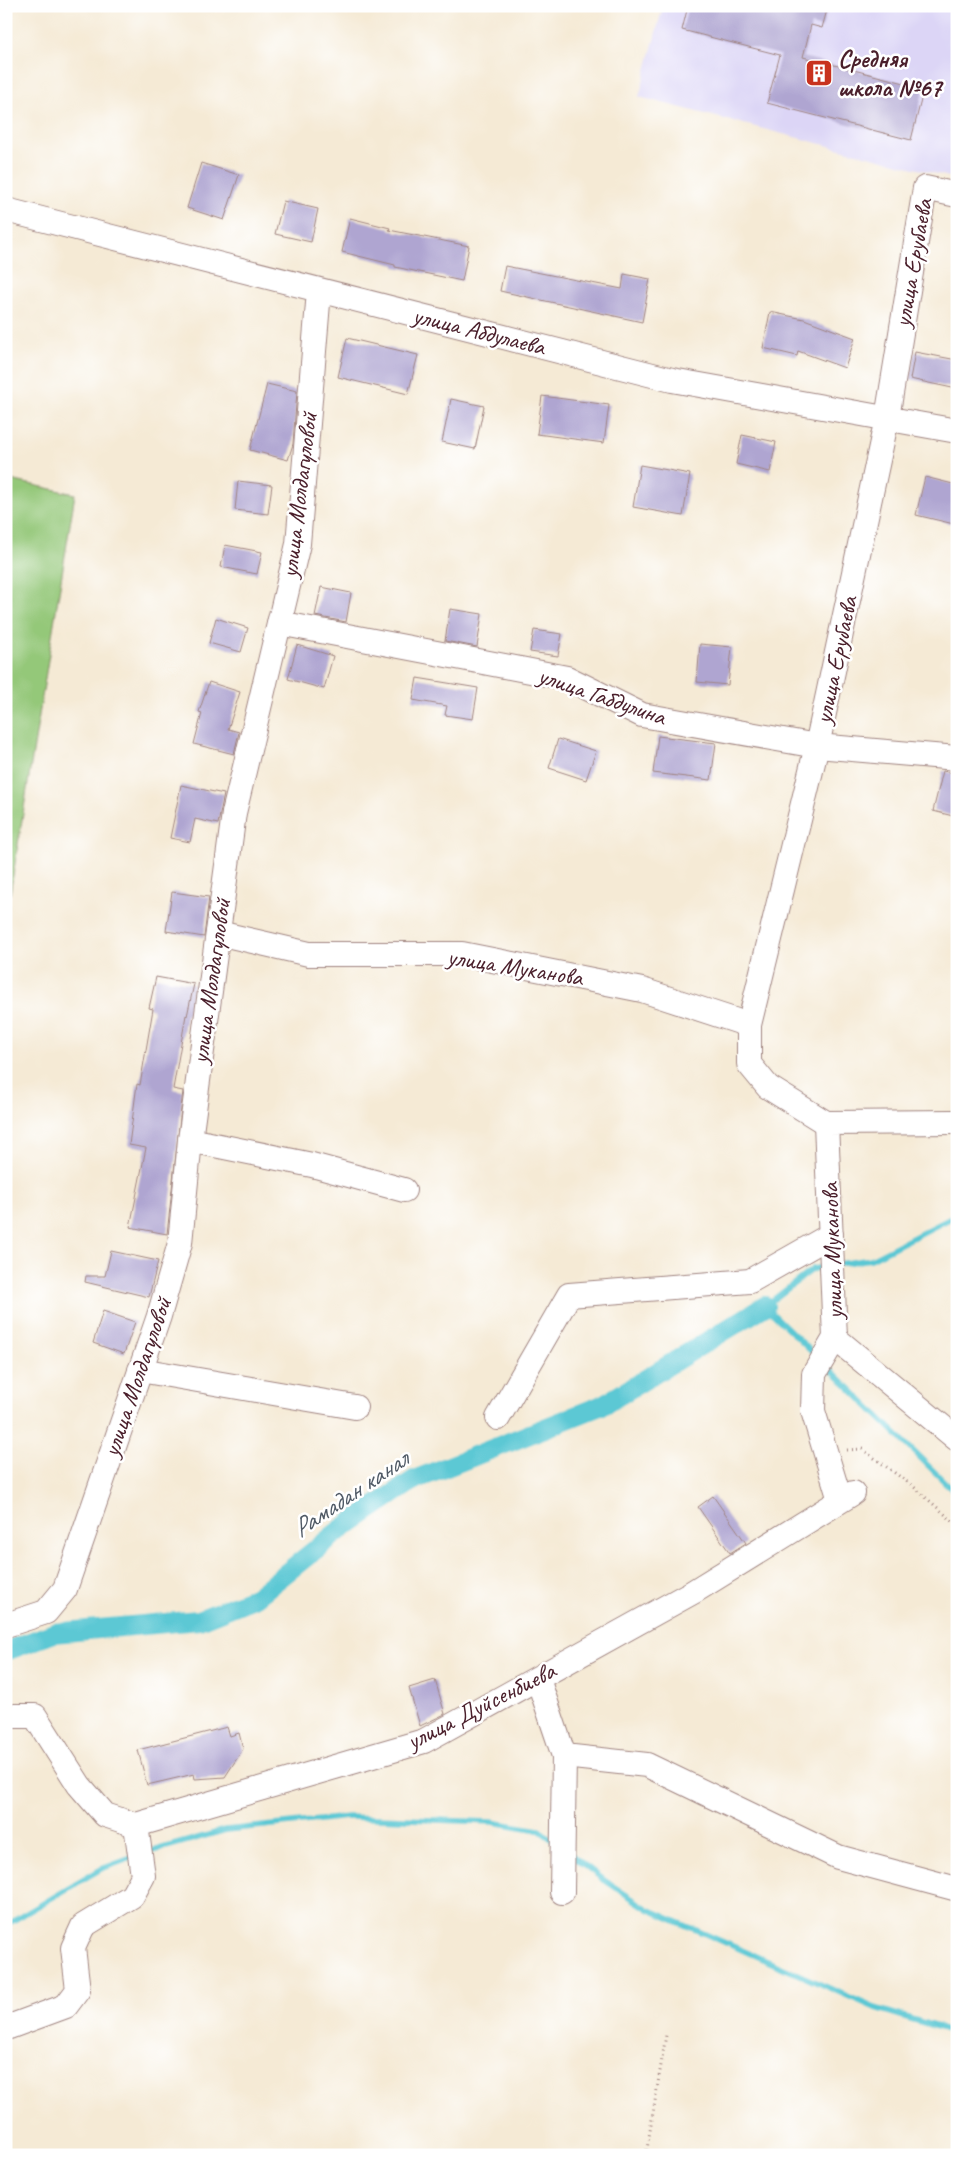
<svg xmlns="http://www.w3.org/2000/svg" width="963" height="2161" font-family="Caveat,sans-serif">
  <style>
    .built { fill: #dcd5f6 }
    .garden { fill: #94c879; stroke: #6f7452 }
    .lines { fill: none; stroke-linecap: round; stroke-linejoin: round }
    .stream { stroke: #5cc8d4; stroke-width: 5.5 }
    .canal { stroke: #5cc8d4; stroke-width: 20 }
    .building { fill: #afa5d1 }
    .minor-casing { stroke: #a08480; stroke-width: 26 }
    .path { stroke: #a08480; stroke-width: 3; stroke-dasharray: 1 4; stroke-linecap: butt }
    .minor { stroke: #fff; stroke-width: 24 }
    .labels { text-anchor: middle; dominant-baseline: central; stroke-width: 5; stroke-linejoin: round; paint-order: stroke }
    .poi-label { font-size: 25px; font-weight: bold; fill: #4a1f2b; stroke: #fff; text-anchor: start }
    .street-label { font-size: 25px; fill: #4a1f2b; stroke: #fff }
    .water-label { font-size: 26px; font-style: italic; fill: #505a66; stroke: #fff }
  </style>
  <rect width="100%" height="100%" fill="#fff"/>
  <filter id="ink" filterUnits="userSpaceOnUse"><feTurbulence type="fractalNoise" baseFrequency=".02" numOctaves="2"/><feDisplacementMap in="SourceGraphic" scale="10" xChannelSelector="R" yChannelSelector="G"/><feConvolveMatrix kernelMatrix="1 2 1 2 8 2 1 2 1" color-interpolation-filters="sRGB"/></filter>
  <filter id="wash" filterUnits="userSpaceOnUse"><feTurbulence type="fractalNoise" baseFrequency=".0096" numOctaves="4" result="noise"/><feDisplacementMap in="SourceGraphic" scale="20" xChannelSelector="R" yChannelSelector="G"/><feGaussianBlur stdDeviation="1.12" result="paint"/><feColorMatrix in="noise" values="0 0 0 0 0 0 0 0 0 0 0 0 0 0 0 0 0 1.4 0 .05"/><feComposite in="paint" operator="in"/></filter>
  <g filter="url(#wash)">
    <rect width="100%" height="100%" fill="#f5ead5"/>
    <!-- built -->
    <path class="built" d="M663,6H957V179L639,97Z"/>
    <!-- garden -->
    <path class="garden" d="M6,479L75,494L10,894L6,893Z"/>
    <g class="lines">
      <!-- stream -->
      <g class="stream">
        <path d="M838,1264L871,1259L957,1215"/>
        <path d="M818,1358L765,1306L813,1269L827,1266"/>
        <path d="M825,1364L957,1494"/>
        <path d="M145,1853L226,1830L348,1817L492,1822L539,1830L557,1843"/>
        <path d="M570,1854L604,1880L648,1909L875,2008L957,2033"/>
        <path d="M6,1925L101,1869L134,1857"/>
      </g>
      <!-- canal -->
      <path class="canal" d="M6,1651L54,1633L199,1620L256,1597L340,1530L414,1480L605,1404L765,1306"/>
    </g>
    <g id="blocks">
      <!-- building -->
      <g class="building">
        <path d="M688,6H814L827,10L822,28L811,25L803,57L924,88L911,140L767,103L780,55L682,30Z"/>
        <path d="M201,163L239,175L224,220L187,208Z"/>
        <path d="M283,201L318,209L311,242L275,234Z"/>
        <path d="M350,218L390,228L389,230L469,246L462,281L395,267V265L342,252Z"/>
        <path d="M505,266L622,289L624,274L650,279L642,322L500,291Z"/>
        <path d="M770,312L804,319L855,338L845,368L798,351L797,356L763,348Z"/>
        <path d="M347,338L418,355L408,394L338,377Z"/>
        <path d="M915,352L957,360V389L910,379Z"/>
        <path d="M267,384L297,391L293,444L288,460L250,450Z"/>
        <path d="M542,396L609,405L604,443L537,434Z"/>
        <path d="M451,399L484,406L475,449L442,442Z"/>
        <path d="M742,435L776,442L770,472L736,464Z"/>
        <path d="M640,465L690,474L683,516L633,507Z"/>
        <path d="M925,477L957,485V514L954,524L916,515Z"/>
        <path d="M238,481L272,485L268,514L235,510Z"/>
        <path d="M225,545L262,552L257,574L221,567Z"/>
        <path d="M321,587L351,593L346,622L315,616Z"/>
        <path d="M450,609L482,614L477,647L445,641Z"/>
        <path d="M216,618L248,628L241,652L209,643Z"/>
        <path d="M534,630L562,634L558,656L530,652Z"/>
        <path d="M700,644L732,647L728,685L697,682Z"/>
        <path d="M297,645L333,656L324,689L288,679Z"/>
        <path d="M417,678L478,688L473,719L445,715L447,706L413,700Z"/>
        <path d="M209,682L240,692L228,729L239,732L234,754L194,744L202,713L199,712Z"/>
        <path d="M658,736L716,743L711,780L653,773Z"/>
        <path d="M558,739L596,751L586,780L549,768Z"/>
        <path d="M943,771L957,774V817L933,811Z"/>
        <path d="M181,785L224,794L218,824L195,819L190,842L170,838Z"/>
        <path d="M172,892L209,897L204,937L166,931Z"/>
        <path d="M156,977L194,984L187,1016L186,1015L173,1089L183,1091L167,1234L130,1227L146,1148L129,1145L137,1084L140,1085L153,1009L149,1008Z"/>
        <path d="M111,1251L158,1261L149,1297L85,1282L86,1276H105Z"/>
        <path d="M103,1311L135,1322L124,1354L93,1343Z"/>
        <path d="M713,1496L746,1543L730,1553L698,1507Z"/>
        <path d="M435,1680L445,1714L420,1726L409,1688Z"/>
        <path d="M227,1727L230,1736L239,1733L243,1749L225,1777L195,1779L194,1774L147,1785L138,1750Z"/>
      </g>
    </g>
  </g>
  <g filter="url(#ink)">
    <use href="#blocks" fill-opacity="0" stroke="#a08480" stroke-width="1"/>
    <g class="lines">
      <!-- minor casing -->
      <g class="minor-casing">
        <g id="minor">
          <path d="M6,210L672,380L957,431"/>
          <path d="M279,623L567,678L642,715L817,746L957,758"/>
          <path d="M218,933L309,954H462L642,990L749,1025"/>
          <path d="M826,1123L768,1087L749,1064V1025L817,746L887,418L925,188L957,195"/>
          <path d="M190,1140L312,1165L404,1190"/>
          <path d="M835,1338L957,1439"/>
          <path d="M140,1370L355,1407"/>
          <path d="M498,1418L569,1295L750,1281L831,1235"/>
          <path d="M840,1500L813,1411L814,1374L835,1338L826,1123L957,1122"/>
          <path d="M6,1625L46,1612L65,1589L159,1316L180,1243L190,1140L234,813L298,544L319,291"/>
          <path d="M538,1679L564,1756L562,1892"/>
          <path d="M6,1716H35L79,1785L105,1815L136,1825L424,1741L693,1592L853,1493"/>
          <path d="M564,1756L647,1765L838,1857L957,1889"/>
          <path d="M9,2027L66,2006L78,1990L73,1948L83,1926L132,1896L143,1876L136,1825"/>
        </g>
      </g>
      <!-- path -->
      <g class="path">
        <path d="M847,1450L862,1449L914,1487L957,1525"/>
        <path d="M646,2155L666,2035"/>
      </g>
      <!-- minor -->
      <use href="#minor" class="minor"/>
    </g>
  </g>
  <!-- icons -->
  <defs>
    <g id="building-square" transform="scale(1.4375)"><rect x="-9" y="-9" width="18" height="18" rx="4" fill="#c8321e" stroke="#fff"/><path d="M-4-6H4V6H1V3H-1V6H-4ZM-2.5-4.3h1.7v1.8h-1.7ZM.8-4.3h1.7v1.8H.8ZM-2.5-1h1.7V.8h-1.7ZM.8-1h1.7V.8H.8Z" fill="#fff"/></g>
  </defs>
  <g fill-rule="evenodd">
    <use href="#building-square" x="819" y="73"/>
  </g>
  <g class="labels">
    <!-- poi labels -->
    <g class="poi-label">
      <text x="838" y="59">Средняя<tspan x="838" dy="29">школа №67</tspan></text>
    </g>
    <!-- street labels -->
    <g class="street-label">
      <text transform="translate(913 263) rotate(-80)">улица Ерубаева</text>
      <text transform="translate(479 331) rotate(14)">улица Абдулаева</text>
      <text transform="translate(299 495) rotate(-83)">улица Молдагуловой</text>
      <text transform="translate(836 660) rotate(-78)">улица Ерубаева</text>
      <text transform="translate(602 696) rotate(19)">улица Габдулина</text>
      <text transform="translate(515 967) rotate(9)">улица Муканова</text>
      <text transform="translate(211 981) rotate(-82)">улица Молдагуловой</text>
      <text transform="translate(832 1251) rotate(-92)">улица Муканова</text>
      <text transform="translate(137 1377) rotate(-71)">улица Молдагуловой</text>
      <text transform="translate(481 1706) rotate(-27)">улица Дуйсенбиева</text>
    </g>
    <!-- water labels -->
    <g class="water-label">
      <text transform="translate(350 1494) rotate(-34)">Рамадан канал</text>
    </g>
  </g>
  <!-- margin -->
  <rect width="963" height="2161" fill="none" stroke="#fff" stroke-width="25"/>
</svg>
